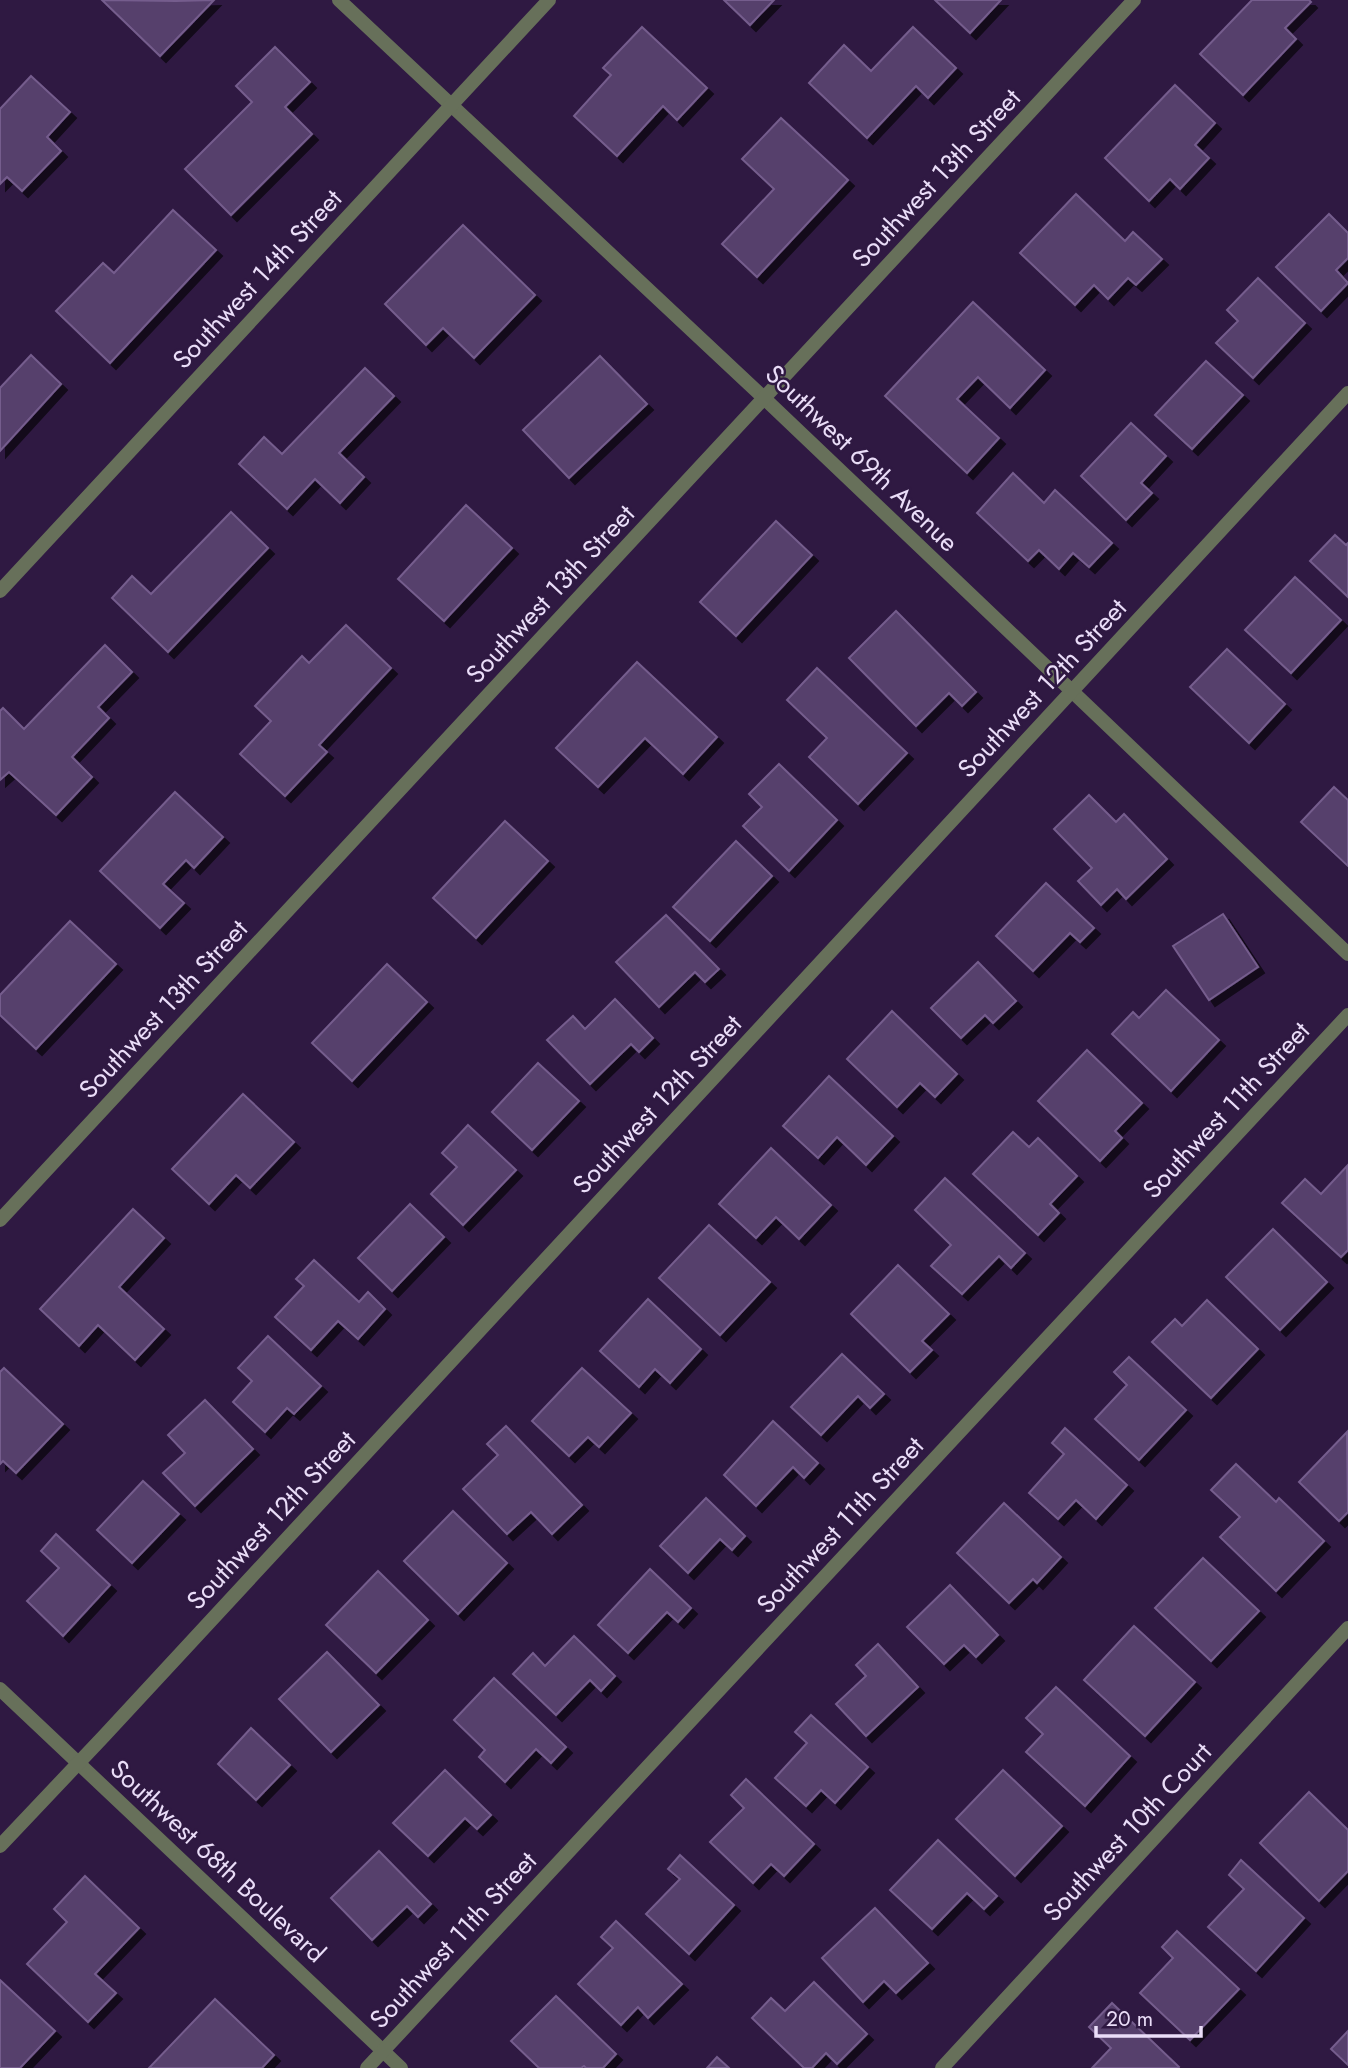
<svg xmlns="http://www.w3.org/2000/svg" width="1348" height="2068" font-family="Jost,sans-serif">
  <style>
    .building { fill: #563f6c; stroke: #755d8d; stroke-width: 2; filter: url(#shadow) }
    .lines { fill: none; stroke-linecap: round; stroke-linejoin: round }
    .street { stroke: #67705a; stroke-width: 14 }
    .labels { text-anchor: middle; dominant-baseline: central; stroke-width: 5; stroke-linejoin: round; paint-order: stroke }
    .street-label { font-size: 26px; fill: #eaddf8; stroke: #2f1942 }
  </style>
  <defs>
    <filter id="shadow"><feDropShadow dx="6" dy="6" stdDeviation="0" flood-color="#0009"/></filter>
  </defs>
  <rect width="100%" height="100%" fill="#2f1942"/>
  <!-- building -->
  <g class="building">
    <path d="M102,0L176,1L214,0L160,56Z"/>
    <path d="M724,0H774L750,25Z"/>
    <path d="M935,0H1001L970,33Z"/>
    <path d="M1252,0H1309L1311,2L1285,28L1296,39L1243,95L1200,54Z"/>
    <path d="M642,27L707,88L677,120L663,106L617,156L574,116L611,75L603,68Z"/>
    <path d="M913,27L956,68L928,98L916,86L867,138L809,83L844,45L871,71Z"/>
    <path d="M275,47L310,82L285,107L312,134L231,215L185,169L252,102L236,86Z"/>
    <path d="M31,76L70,112L47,137L61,151L22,191L7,177L0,184V109Z"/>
    <path d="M1175,85L1215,123L1195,145L1209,158L1180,189L1170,179L1149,201L1105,158Z"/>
    <path d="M781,118L848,180L757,277L722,244L774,189L742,159Z"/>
    <path d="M1076,194L1125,241L1133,232L1162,259L1136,285L1128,278L1108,299L1094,285L1075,305L1020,253Z"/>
    <path d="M173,210L216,250L110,363L56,311L103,263L114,273Z"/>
    <path d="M1329,214L1348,233V258L1336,270L1348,283L1321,311L1276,267Z"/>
    <path d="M463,225L535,295L474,358L443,328L426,345L385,304Z"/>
    <path d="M1258,278L1305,323L1253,378L1216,343L1238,321L1227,310Z"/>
    <path d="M973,302L1045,370L1010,408L978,377L957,399L999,438L967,473L885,396Z"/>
    <path d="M31,355L61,384L0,451V388Z"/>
    <path d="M600,356L647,404L569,478L523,430Z"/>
    <path d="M1206,361L1243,395L1192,449L1155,415Z"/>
    <path d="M365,368L394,396L339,453L364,477L340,503L315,479L287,509L239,464L264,437L282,454Z"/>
    <path d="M1131,423L1166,456L1141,483L1152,493L1126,520L1081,476Z"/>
    <path d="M1013,473L1044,503L1055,490L1112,543L1089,567L1073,553L1059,569L1039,550L1028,561L977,513Z"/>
    <path d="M466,505L512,548L444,621L398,579Z"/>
    <path d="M231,512L268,548L168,652L112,598L132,576L151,594Z"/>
    <path d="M776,521L812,555L736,636L700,602Z"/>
    <path d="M1335,535L1346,545L1348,543V597L1310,561Z"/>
    <path d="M1295,577L1341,620L1291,673L1245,630Z"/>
    <path d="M896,611L976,692L962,706L949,693L916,726L849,658Z"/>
    <path d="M346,625L391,668L319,745L327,752L285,796L240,754L271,721L255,706L302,656L309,663Z"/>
    <path d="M105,645L132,672L98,707L109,718L72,757L92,777L56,815L9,772L0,780V711L3,708L24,729Z"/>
    <path d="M1227,649L1285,704L1249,743L1190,687Z"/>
    <path d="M637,662L717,737L683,774L645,738L598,787L556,748Z"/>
    <path d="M817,668L907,753L858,804L809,757L827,738L787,700Z"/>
    <path d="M779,764L837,820L789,871L743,826L762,807L749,794Z"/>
    <path d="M1334,787L1348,800V866L1301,822Z"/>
    <path d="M175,792L223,837L194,868L186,860L163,884L184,903L160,928L100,871Z"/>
    <path d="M1089,795L1116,822L1124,814L1167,859L1126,899L1117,889L1101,905L1078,881L1092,868L1054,829Z"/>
    <path d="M505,821L548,861L476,938L433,898Z"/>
    <path d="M736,841L772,876L710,941L673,907Z"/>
    <path d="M1046,883L1094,928L1080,942L1070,933L1033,971L996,936Z"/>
    <path d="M1223,914L1258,967L1209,1000L1173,946Z"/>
    <path d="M666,915L719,969L705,982L695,972L659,1007L616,962Z"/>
    <path d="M70,921L116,964L36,1049L0,1015V995Z"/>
    <path d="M978,962L1016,1001L993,1023L985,1015L961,1038L931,1008Z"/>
    <path d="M387,964L427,1002L352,1081L312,1043Z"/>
    <path d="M1166,990L1219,1040L1171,1091L1112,1034L1133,1012L1139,1018Z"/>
    <path d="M615,999L653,1038L639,1052L631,1044L590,1084L547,1040L573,1016L585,1029Z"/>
    <path d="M892,1011L957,1074L935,1097L920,1083L897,1107L847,1059Z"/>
    <path d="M1087,1050L1142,1103L1115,1131L1122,1138L1100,1161L1038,1101Z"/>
    <path d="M538,1063L579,1101L532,1150L492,1112Z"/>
    <path d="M829,1076L893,1136L866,1165L837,1137L818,1158L783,1126Z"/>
    <path d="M243,1094L294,1142L250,1188L236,1175L209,1204L172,1169Z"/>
    <path d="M468,1125L516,1170L463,1225L431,1194L457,1167L442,1153Z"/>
    <path d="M1013,1132L1029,1147L1038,1138L1077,1176L1050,1204L1059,1213L1038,1235L973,1174Z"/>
    <path d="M771,1148L831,1205L799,1239L776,1217L756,1238L719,1204Z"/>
    <path d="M1347,1166L1348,1250L1341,1257L1282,1203L1305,1179L1321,1194Z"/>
    <path d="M945,1178L1025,1253L1011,1268L999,1256L962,1294L931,1266L951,1245L915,1210Z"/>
    <path d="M410,1204L444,1237L392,1291L358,1258Z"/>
    <path d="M133,1209L164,1238L119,1287L164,1329L135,1360L98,1325L79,1346L40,1309Z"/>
    <path d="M709,1225L770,1282L720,1335L659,1278Z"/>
    <path d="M1273,1229L1327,1282L1280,1330L1226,1277Z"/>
    <path d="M314,1260L359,1302L368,1292L385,1309L358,1339L338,1321L311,1350L275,1317L304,1286L296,1279Z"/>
    <path d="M898,1265L949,1314L922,1341L932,1350L910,1372L851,1314Z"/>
    <path d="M648,1299L701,1349L670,1383L655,1369L639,1387L600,1351Z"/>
    <path d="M1207,1300L1258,1349L1211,1398L1152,1342L1175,1319L1182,1326Z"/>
    <path d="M268,1336L321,1386L294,1414L287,1408L265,1432L233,1402L252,1381L238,1368Z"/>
    <path d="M842,1354L884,1394L870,1408L858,1396L821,1435L791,1407Z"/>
    <path d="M1129,1357L1186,1410L1139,1460L1095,1419L1127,1385L1114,1372Z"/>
    <path d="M4,1368L63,1424L16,1473L3,1461L0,1464V1372Z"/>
    <path d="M582,1368L631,1413L599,1447L588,1437L569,1456L532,1421Z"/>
    <path d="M205,1400L253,1449L195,1506L163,1473L185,1453L168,1435Z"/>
    <path d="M773,1421L818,1463L804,1478L793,1467L756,1506L724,1475Z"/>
    <path d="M506,1426L582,1505L552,1534L531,1512L507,1534L463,1489L498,1455L487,1444Z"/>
    <path d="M1065,1428L1127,1485L1096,1519L1076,1500L1058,1519L1029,1493L1064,1454L1052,1443Z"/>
    <path d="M1347,1432L1348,1512L1339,1521L1299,1482Z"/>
    <path d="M1236,1464L1276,1502L1279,1498L1324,1541L1276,1591L1220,1537L1240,1517L1211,1490Z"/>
    <path d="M143,1481L179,1514L132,1563L97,1530Z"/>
    <path d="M706,1498L745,1536L732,1550L720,1539L688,1573L660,1546Z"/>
    <path d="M1004,1503L1061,1557L1037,1583L1033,1579L1009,1603L957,1553Z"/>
    <path d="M453,1511L507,1563L458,1614L404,1561Z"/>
    <path d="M56,1534L110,1585L63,1636L27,1601L59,1568L41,1551Z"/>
    <path d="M1203,1558L1259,1611L1211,1661L1155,1608Z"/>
    <path d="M650,1569L691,1608L678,1622L667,1612L628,1653L598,1625Z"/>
    <path d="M378,1571L428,1620L376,1673L326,1625Z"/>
    <path d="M950,1585L998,1635L976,1657L964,1645L944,1664L907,1627Z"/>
    <path d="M1134,1626L1195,1682L1145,1736L1084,1680Z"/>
    <path d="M574,1636L615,1676L601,1691L590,1680L556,1715L513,1674L533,1653L545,1666Z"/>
    <path d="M878,1644L918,1687L866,1736L836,1704L866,1676L856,1665Z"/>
    <path d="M327,1652L379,1705L331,1752L279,1699Z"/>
    <path d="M494,1678L566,1747L551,1763L536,1749L505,1782L479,1757L485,1750L454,1720Z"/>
    <path d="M1056,1687L1130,1756L1085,1806L1026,1752L1043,1734L1026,1718Z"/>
    <path d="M811,1715L868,1767L835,1803L821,1790L806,1806L775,1778L807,1743L795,1732Z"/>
    <path d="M251,1728L290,1765L256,1800L218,1764Z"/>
    <path d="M445,1770L491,1815L477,1829L465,1818L428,1856L393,1823Z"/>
    <path d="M1003,1770L1062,1826L1015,1876L956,1819Z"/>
    <path d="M746,1779L814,1844L784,1876L771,1864L753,1883L710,1842L744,1808L731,1795Z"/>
    <path d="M1309,1792L1348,1830V1871L1319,1901L1260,1843Z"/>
    <path d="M938,1840L997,1896L984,1909L967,1893L932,1929L890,1890Z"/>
    <path d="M379,1851L431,1904L418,1917L407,1906L372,1940L331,1898Z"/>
    <path d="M680,1855L734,1905L689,1954L646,1914L680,1879L668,1869Z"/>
    <path d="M1241,1860L1304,1918L1256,1971L1208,1927L1244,1889L1229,1875Z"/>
    <path d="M85,1876L139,1928L95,1974L116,1993L88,2022L27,1964L67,1922L54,1909Z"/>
    <path d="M875,1908L928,1963L896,1993L884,1981L863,2002L822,1958Z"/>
    <path d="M616,1921L682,1984L648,2018L638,2007L621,2025L578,1984L613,1948L601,1937Z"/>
    <path d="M1177,1931L1239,1989L1190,2040L1140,1993L1173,1958L1162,1947Z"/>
    <path d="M0,1980L55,2031L20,2068H0Z"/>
    <path d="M814,1982L867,2034L837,2064L826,2053L812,2068H804L752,2018L771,1998L785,2011Z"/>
    <path d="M556,1996L616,2054L603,2068H586L584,2066L581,2068H539L511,2041Z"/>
    <path d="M215,1999L274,2055L262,2068H149Z"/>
    <path d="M1112,2003L1179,2067L1178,2068H1092L1111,2048L1089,2027Z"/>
    <path d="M1348,2031V2065L1331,2049Z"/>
    <path d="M717,2057L729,2068H707Z"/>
  </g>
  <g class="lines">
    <!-- street -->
    <g class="street">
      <path d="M339,0L765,399L1348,954"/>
      <path d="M0,591L549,0"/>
      <path d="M0,1220L1134,0"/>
      <path d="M0,1689L401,2068"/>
      <path d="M0,1846L104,1736L1348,393"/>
      <path d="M367,2068L1348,1015"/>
      <path d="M942,2068L1348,1628"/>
    </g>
  </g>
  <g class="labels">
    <!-- street labels -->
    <g class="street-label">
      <text transform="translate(936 178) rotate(-47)">Southwest 13th Street</text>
      <text transform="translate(257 279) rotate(-47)">Southwest 14th Street</text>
      <text transform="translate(862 458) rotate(44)">Southwest 69th Avenue</text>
      <text transform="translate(550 594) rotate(-47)">Southwest 13th Street</text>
      <text transform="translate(1042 688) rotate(-47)">Southwest 12th Street</text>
      <text transform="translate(163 1009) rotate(-47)">Southwest 13th Street</text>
      <text transform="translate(657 1104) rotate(-47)">Southwest 12th Street</text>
      <text transform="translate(1226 1110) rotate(-47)">Southwest 11th Street</text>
      <text transform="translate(271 1520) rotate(-47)">Southwest 12th Street</text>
      <text transform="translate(840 1525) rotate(-47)">Southwest 11th Street</text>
      <text transform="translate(1127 1832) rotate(-47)">Southwest 10th Court</text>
      <text transform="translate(218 1861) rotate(43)">Southwest 68th Boulevard</text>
      <text transform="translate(453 1940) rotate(-47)">Southwest 11th Street</text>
    </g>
  </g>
  <!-- scale -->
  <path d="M1096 2026v10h105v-10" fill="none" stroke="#eaddf8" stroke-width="3.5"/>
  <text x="1106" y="2026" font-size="21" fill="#eaddf8" stroke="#2f1942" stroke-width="5" paint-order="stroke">20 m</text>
</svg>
